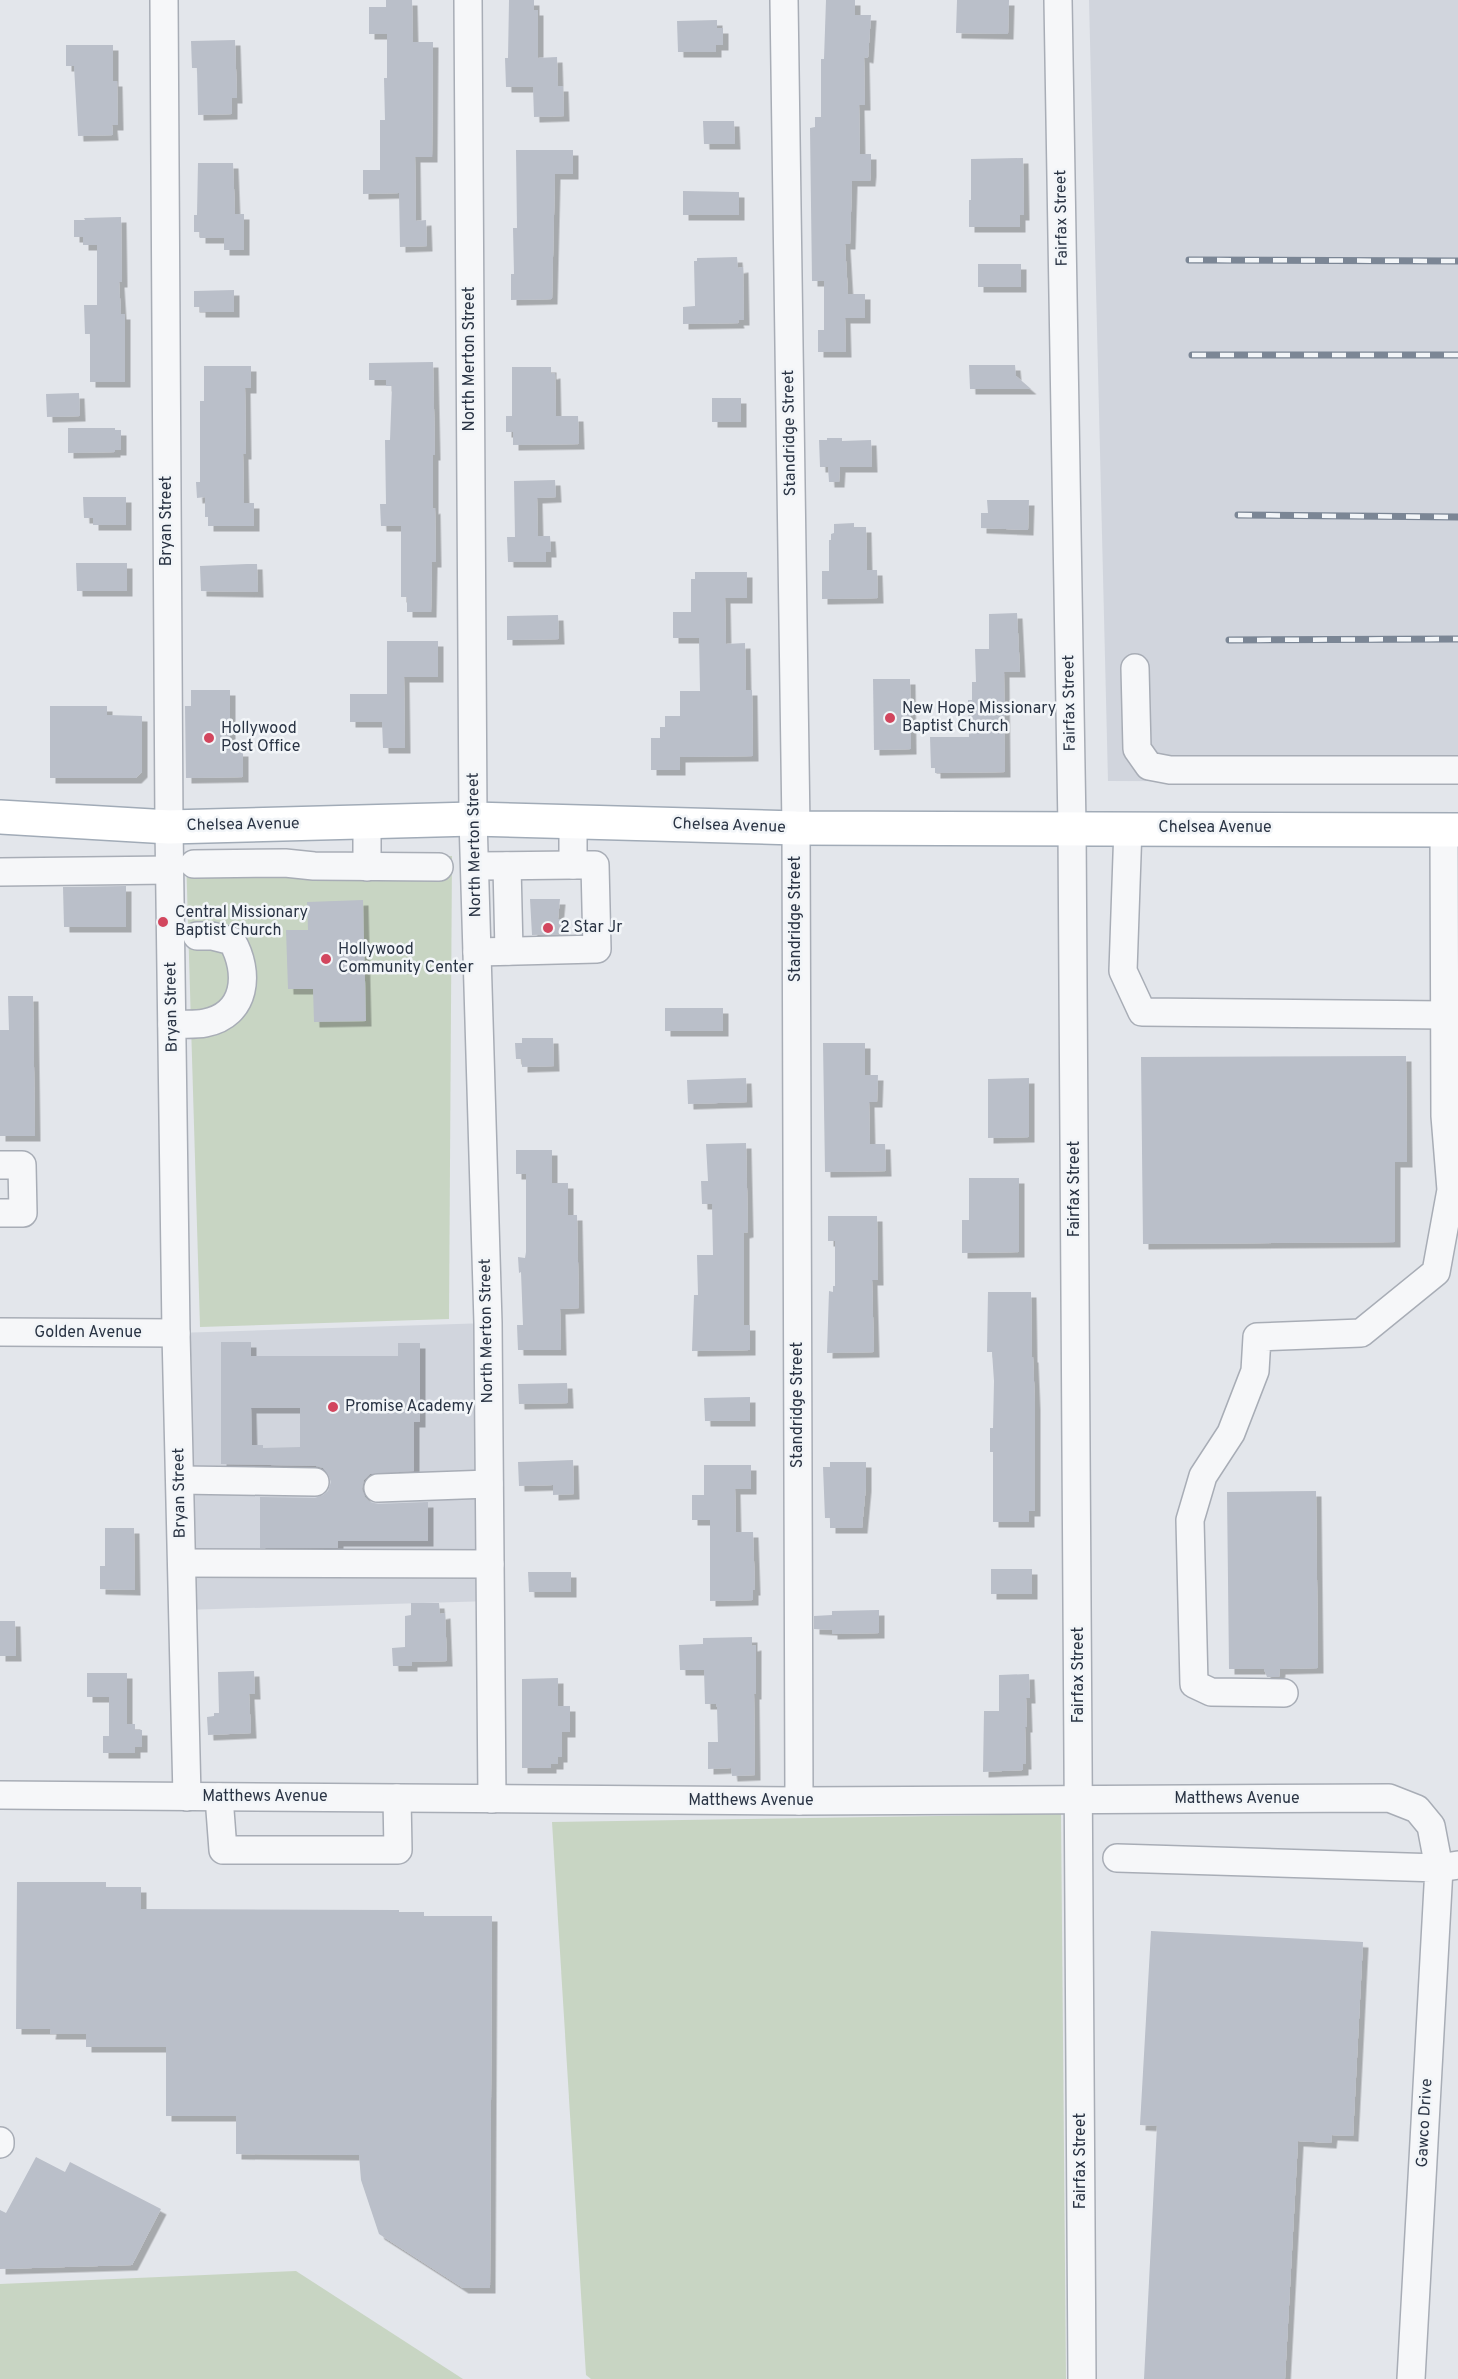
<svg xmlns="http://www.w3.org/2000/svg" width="1458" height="2379" font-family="Overpass,sans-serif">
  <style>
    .built { fill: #d1d5dd }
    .green { fill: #c8d5c3 }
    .building { fill: #babfc9; fill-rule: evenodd; filter: url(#shadow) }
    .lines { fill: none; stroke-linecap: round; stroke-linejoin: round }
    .minor-casing { stroke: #a8adb6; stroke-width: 30 }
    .major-casing { stroke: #a1abb7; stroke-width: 36 }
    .minor { stroke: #f6f7f9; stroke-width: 27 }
    .major { stroke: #fff; stroke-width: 33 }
    .rail-casing { stroke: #7b8695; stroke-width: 7 }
    .rail { stroke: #f2f5f8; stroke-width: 4.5; stroke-dasharray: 14; stroke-linecap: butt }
    .poi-dot { fill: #d2465e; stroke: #f2f5f8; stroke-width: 2 }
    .labels { text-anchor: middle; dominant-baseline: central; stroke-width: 5; stroke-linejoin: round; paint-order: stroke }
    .street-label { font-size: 16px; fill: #2a3444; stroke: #f2f5f8 }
    .poi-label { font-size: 16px; fill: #2a3444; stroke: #f2f5f8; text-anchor: start }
  </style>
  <defs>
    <filter id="shadow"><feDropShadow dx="5.5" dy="5.5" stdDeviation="0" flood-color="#0004"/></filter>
  </defs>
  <rect width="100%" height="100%" fill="#e3e6eb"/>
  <!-- built -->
  <g class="built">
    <path d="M1089,0H1458V782L1108,781Z"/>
    <path d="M488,1323L491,1601L183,1610L176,1333Z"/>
  </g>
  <!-- green -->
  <g class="green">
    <path d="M186,856H452L449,1319L200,1327Z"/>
    <path d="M1061,1814L1066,2379H591L586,2375L552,1822Z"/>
    <path d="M296,2271L463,2379H0V2284Z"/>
  </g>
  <!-- building -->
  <g class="building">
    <path d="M386,0H412L413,42H433L432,157H415L416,221L426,220L427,246L400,247L399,193L363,194V170H380V120H385L384,78H387V34H369V7H386Z"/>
    <path d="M509,0H534V10H538V58L557,57L558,86H563L564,116L534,117L533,87H506L505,58H508Z"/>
    <path d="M826,0H855V15H871L868,58L864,57L865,105H859L860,154H871V171L870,181H852L850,244H845L848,294H865V318H845L846,352H818V330H824V281H812L810,128L815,127V117H821V59H824Z"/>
    <path d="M957,0H1009L1008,34L956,33Z"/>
    <path d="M717,20V28H723V45H716V52H678L677,21Z"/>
    <path d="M235,40L237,98H232V114L198,115L197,68H192L191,41Z"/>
    <path d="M66,45H113V81H117L118,125H112L113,135L78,136L74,66H66Z"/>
    <path d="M703,121H734L735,144H704Z"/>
    <path d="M516,150H573V174H555L552,299L511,300V274H514L513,228H517Z"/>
    <path d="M1023,158L1024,215H1020V227H969V200H971V159Z"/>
    <path d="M198,163H233L235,214H244V250H224V238H200V232H194V215H197Z"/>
    <path d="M683,191L739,192V215H683Z"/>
    <path d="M121,217L122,282H119L121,314H125V382H90V334H85L84,305H97V245H83V237H74V220H85L84,218Z"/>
    <path d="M737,257L738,268L743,267L744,320H738L739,323L683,324V307L695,306L694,261H697V258Z"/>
    <rect x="978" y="264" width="43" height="23"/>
    <path d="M234,290V312H200V307H194V291Z"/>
    <path d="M433,362L435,455H433V509L435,508L436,562H432L431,612H407V597H401V526H381L380,504H386L385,440H390L392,386H386V380H369V363Z"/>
    <path d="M969,365H1015L1016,376L1031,389H970Z"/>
    <path d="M204,366H251V388H245L246,454H243L244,503H254V526H208V517H205V497L197,498L196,482H200V401H204Z"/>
    <path d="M512,367H551V374L555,373L556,416H578L579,444L513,445V432H506V416H512Z"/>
    <path d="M79,393L80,416L47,417L46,394Z"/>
    <rect x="712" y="398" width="29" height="24"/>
    <path d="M68,428H115V430H121V450H115V452L68,453Z"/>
    <path d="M827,438H842V441L871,440L872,467H840L839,482H829L828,467H820L819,440H827Z"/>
    <path d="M555,480L556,497L537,498L538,536H550L551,552H546V562H508L507,537H515L514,481Z"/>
    <path d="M83,497H126V525H93V518H84Z"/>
    <path d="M987,500H1029L1028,530L981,528V513H988Z"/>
    <path d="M854,523V527H866L867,570H877L878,598L822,599V571H829V540H831V534L834,533V524Z"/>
    <path d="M76,563H127V591H77Z"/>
    <path d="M247,564H257L258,592L201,591L200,566Z"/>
    <path d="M695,572H747V598H725L726,644L745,643L746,690H752L753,756L680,757V770H651V738H660V727H665V716H680V691H700L699,638H673V612H691V579H695Z"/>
    <path d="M1017,613L1020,672H1004L1005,772L935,773V768H931L930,737H969L968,700H972V682H976L975,649H989V614Z"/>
    <path d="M558,615L559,639L507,640V616Z"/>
    <path d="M387,641H438V677H404L405,748H383L382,722H350V694H387Z"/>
    <path d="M873,679H910L911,749L874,750Z"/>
    <path d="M191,690H230V751H243V777L186,778L185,706H191Z"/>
    <path d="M50,706H107V715L142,716V772L136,778H50Z"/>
    <path d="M126,886V927H64L63,887Z"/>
    <path d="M530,899H560L558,919H564L563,934L532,935Z"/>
    <path d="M363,900L366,1021L314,1022L313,989H288L286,930H308L307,902Z"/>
    <path d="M8,996H33L35,1136H0V1030H9Z"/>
    <rect x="665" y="1008" width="58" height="23"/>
    <path d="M522,1038H553L554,1066L522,1067V1059H516L515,1043H522Z"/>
    <path d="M823,1043H865V1075H878L877,1102H869L870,1144H885L886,1171L825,1172Z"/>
    <path d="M1406,1056L1407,1162H1395V1242L1143,1244L1141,1057Z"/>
    <path d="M746,1078L747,1102L688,1104L687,1080Z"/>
    <path d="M1029,1078V1137L988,1138V1079Z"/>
    <path d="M746,1143L748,1232L744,1233V1325H750V1350L692,1351L694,1295H698L697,1255H713L712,1204H702L701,1181H708L706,1144Z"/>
    <path d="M516,1150H552V1183H568V1215H577L579,1308L560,1309L561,1350H518L517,1325H523L521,1272L519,1273L518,1257L525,1258L526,1252V1174H516Z"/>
    <path d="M969,1178H1019V1252L962,1253V1220H969Z"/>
    <path d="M828,1216H877L878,1280H872L874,1352L827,1353L829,1291L833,1292V1286H835V1241H828Z"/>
    <path d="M988,1292H1031L1032,1357H1033L1035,1405V1511H1029V1522H993V1452H990V1428H993L994,1381L992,1352H987Z"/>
    <path d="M221,1342H251V1356H398V1343H420V1422H414V1471L370,1474L364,1480L362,1489L365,1497L370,1502L378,1504L428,1502V1541H338V1548H260V1497L315,1498L323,1495L328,1491L331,1482L328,1474L323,1468L316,1466L221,1464ZM251,1408H300V1447L263,1448V1445H252Z"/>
    <path d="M567,1383L568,1403L519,1404L518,1384Z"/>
    <path d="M750,1397V1421H705L704,1398Z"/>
    <path d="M573,1460L574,1494L553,1495V1485L519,1486L518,1462Z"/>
    <path d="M830,1462H866V1486L862,1528H830V1518H825L823,1467H830Z"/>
    <path d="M704,1465H751V1489H735L736,1532H753L755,1590H753V1600L710,1601V1520H692V1495H704Z"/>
    <path d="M1316,1491L1318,1668L1280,1669L1279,1677H1267L1264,1669H1229L1227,1492Z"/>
    <path d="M105,1528H134L135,1590L100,1589V1566H105Z"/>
    <rect x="991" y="1569" width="41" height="25"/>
    <path d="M528,1572H571V1592H529Z"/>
    <path d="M411,1603H439L440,1614L445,1613L447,1661L412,1662V1666H393L392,1648L405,1647V1616L411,1615Z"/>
    <path d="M879,1610V1633L832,1634V1630L814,1629V1616L832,1615V1611Z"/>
    <path d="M0,1621H15L16,1656H0Z"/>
    <path d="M752,1637V1646L756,1645V1694H754L755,1775L732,1776L731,1768L708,1769V1742H718L717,1707L716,1704H705L704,1670H680L679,1645L703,1644V1638Z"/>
    <path d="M254,1671L255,1694H249L251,1733L208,1735L207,1717L214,1716V1713H219L218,1672Z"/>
    <path d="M87,1673H127V1724H135V1730H142V1747H135V1753H103V1736H109V1697H87Z"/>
    <path d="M1029,1674L1030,1698H1026L1027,1727H1025L1026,1764H1023V1770L983,1772L984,1711H999V1675Z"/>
    <path d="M558,1678V1706H570V1732H562V1757H558V1764H551V1768H522V1679Z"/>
    <path d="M17,1882H106V1887H141V1909L399,1910V1912H424V1916H492L490,2288H463L379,2234L361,2180L359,2155L236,2154V2116H166V2047H86V2034H50L51,2029H16Z"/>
    <path d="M1151,1931L1363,1942L1353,2136L1332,2135L1331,2143L1298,2141L1285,2379H1144L1157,2126L1140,2125Z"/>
    <path d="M36,2157L65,2172L70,2162L161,2209L132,2265L0,2269V2210L6,2213Z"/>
  </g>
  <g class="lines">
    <!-- minor casing -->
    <g class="minor-casing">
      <g id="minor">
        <path d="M164,0L169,827L176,1333L187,1797"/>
        <path d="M468,0L473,819L488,1323L492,1799"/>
        <path d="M784,0L796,828L799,1801"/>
        <path d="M1058,0L1072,827L1082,2379"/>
        <path d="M1135,668L1137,749L1149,766L1170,770H1458"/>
        <path d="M367,822V867"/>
        <path d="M1128,827L1123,971L1142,1012L1444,1015"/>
        <path d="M194,864L285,863L314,866L439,867"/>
        <path d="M475,866L573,865"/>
        <path d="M507,866L509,951"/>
        <path d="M0,872L170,870"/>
        <path d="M477,952L597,949L595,865H573V821"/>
        <path d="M172,1024C183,1024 195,1025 205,1023C247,1015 250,972 232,941L212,936H197"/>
        <path d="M0,1165H22L23,1213H0"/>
        <path d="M0,1332L176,1333"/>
        <path d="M180,1480L315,1482"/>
        <path d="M378,1488L489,1484"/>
        <path d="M182,1563L490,1564"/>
        <path d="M1284,1693L1211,1692L1194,1684L1190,1520L1203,1476L1231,1433L1255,1371L1257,1337L1361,1333L1436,1272L1451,1190L1445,1116L1444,830"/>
        <path d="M0,1795L799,1801L1389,1798L1417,1809L1431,1826L1439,1868L1458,1865"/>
        <path d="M219,1797L223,1850H398L397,1798"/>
        <path d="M1117,1858L1439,1868L1411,2379"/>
        <path d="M0,2141V2144"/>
      </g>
    </g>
    <!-- major casing -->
    <g class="major-casing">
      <path id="major" d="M0,817L169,827L473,819L796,828L1458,830"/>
    </g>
    <!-- minor -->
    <use href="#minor" class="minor"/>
    <!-- major -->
    <use href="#major" class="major"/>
    <!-- rail casing -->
    <g class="rail-casing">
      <g id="rail">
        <path d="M1189,260L1458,261"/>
        <path d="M1192,355H1458"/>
        <path d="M1238,515L1458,517"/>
        <path d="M1229,640L1458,639"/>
      </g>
    </g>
    <!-- rail -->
    <use href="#rail" class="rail"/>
  </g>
  <!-- markers -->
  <g class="poi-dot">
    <circle cx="890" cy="718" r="6"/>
    <circle cx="209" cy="738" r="6"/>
    <circle cx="163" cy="922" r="6"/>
    <circle cx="548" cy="928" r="6"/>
    <circle cx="326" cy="959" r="6"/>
    <circle cx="333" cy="1407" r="6"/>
  </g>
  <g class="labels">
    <!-- street labels -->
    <g class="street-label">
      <text transform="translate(1062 218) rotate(-91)">Fairfax Street</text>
      <text transform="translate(470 359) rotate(-90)">North Merton Street</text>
      <text transform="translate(790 433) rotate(-91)">Standridge Street</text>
      <text transform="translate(167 521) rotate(-90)">Bryan Street</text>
      <text transform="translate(1070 703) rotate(-91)">Fairfax Street</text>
      <text transform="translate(243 825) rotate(-1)">Chelsea Avenue</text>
      <text transform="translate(729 826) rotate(2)">Chelsea Avenue</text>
      <text x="1215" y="828">Chelsea Avenue</text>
      <text transform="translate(475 845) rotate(-91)">North Merton Street</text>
      <text transform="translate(796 919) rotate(-90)">Standridge Street</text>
      <text transform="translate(172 1007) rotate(-91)">Bryan Street</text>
      <text transform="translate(1075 1189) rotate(-90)">Fairfax Street</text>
      <text transform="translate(487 1331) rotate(-91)">North Merton Street</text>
      <text x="88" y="1333">Golden Avenue</text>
      <text transform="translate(798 1405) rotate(-90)">Standridge Street</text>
      <text transform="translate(180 1493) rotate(-91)">Bryan Street</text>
      <text transform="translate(1079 1675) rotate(-90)">Fairfax Street</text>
      <text x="265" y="1797">Matthews Avenue</text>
      <text x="1237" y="1799">Matthews Avenue</text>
      <text x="751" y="1801">Matthews Avenue</text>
      <text transform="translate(1425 2123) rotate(-87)">Gawco Drive</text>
      <text transform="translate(1081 2161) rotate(-90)">Fairfax Street</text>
    </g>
    <!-- poi labels -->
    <g class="poi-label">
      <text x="902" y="709">New Hope Missionary<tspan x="902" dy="18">Baptist Church</tspan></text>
      <text x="221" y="729">Hollywood<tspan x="221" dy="18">Post Office</tspan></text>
      <text x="175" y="913">Central Missionary<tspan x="175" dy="18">Baptist Church</tspan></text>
      <text x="560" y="928">2 Star Jr</text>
      <text x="338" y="950">Hollywood<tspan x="338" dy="18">Community Center</tspan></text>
      <text x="345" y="1407">Promise Academy</text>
    </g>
  </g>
</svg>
